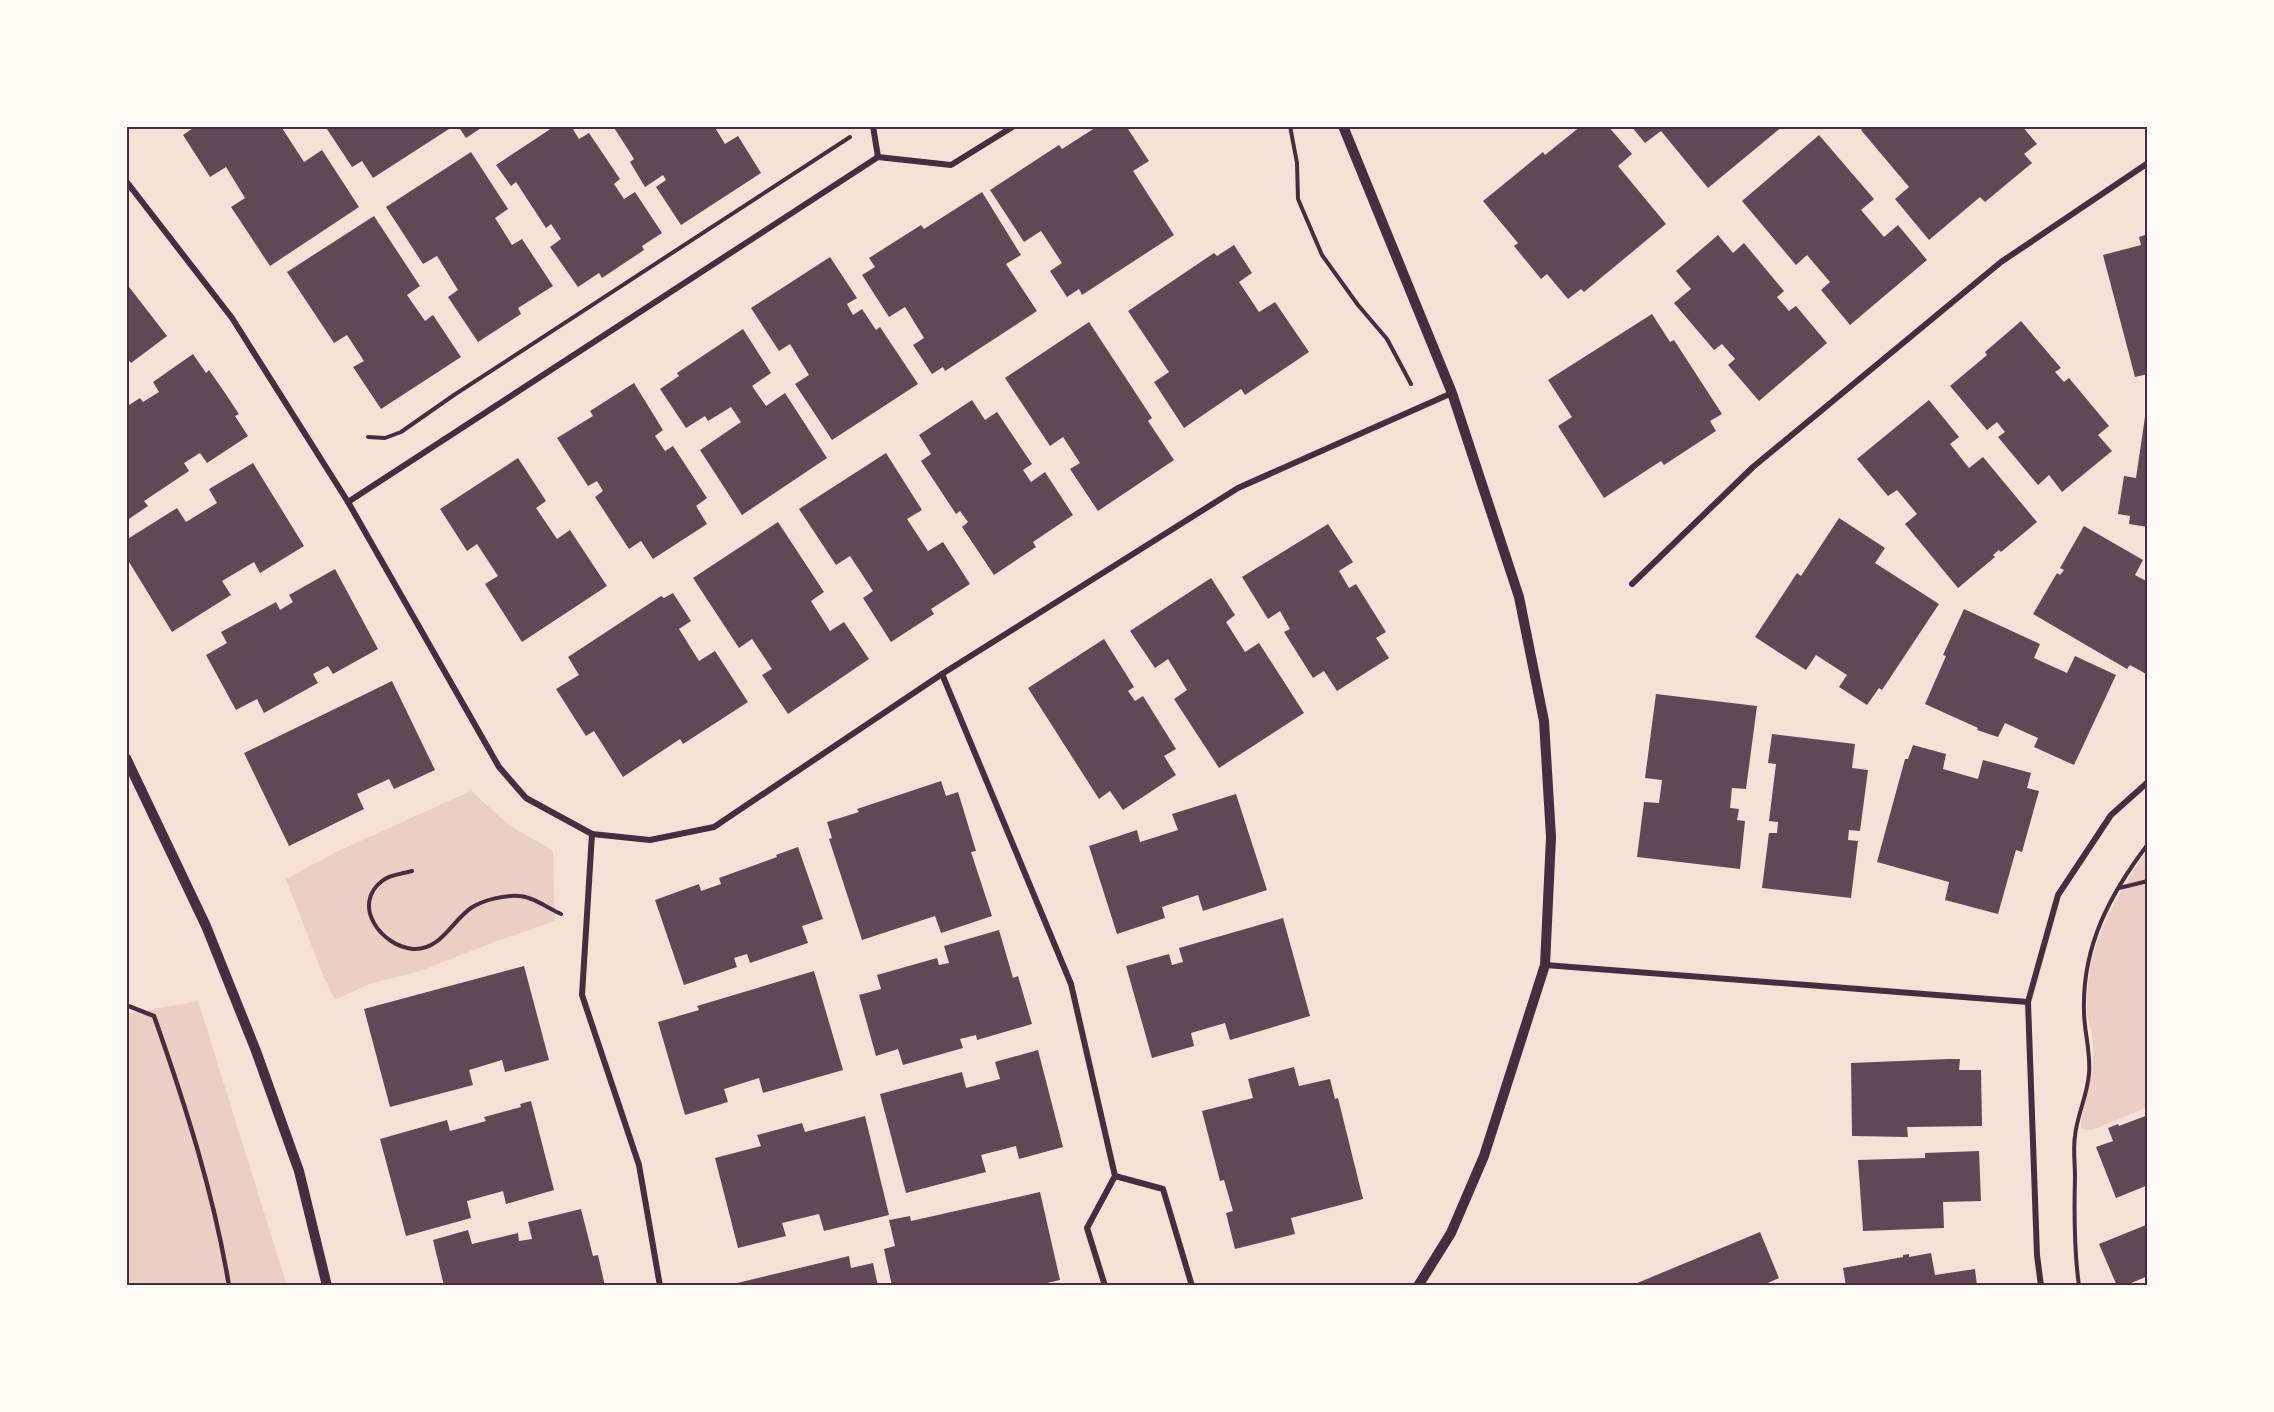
<svg xmlns="http://www.w3.org/2000/svg" width="2274" height="1412" font-family="Helvetica,sans-serif">
  <style>
    .green { fill: #ebcfc5 }
    .building { fill: #644757 }
    .lines { fill: none; stroke-linecap: round; stroke-linejoin: round }
    .path { stroke: #4a2c40; stroke-width: 4 }
    .service { stroke: #4a2c40; stroke-width: 4.5 }
    .minor { stroke: #4a2c40; stroke-width: 6 }
    .tertiary { stroke: #4a2c40; stroke-width: 10 }
    .neatline { fill: none; stroke: #4a2c40; stroke-width: 2 }
  </style>
  <rect width="100%" height="100%" fill="#f7e1d7"/>
  <!-- green -->
  <g class="green">
    <path d="M471,791L509,825L553,851L555,921L500,940L417,972L369,984L335,1000L324,978L286,879L338,851Z"/>
    <path d="M2148,850V1107L2092,1130L2081,1129C2079,1119 2091,1086 2093,1071C2093,1059 2094,1046 2092,1034C2090,1026 2088,1019 2087,1011C2084,952 2114,897 2148,850Z"/>
    <path d="M198,1001L287,1286H126V1014Z"/>
  </g>
  <!-- building -->
  <g class="building">
    <path d="M196,126H284L282,128L304,162L322,150L359,207L270,266L231,207L245,198L226,167L210,177L183,135Z"/>
    <path d="M325,126H447L449,129L373,178L362,161L352,167Z"/>
    <path d="M458,126H484L466,138Z"/>
    <path d="M555,126H571L579,139L589,133L620,179L614,184L624,199L635,192L662,233L642,246L644,250L602,278L599,273L578,287L550,247L561,239L551,224L546,228L516,182L511,186L496,165Z"/>
    <path d="M613,126H714L725,144L738,136L761,173L681,225L656,187L666,180L663,175L645,187L630,162L634,159Z"/>
    <path d="M1098,126H1126L1149,161L1133,171L1174,235L1082,295L1079,289L1067,297L1050,271L1062,263L1041,231L1024,242L990,190L1059,145L1062,149Z"/>
    <path d="M1581,126H1608L1632,154L1618,166L1666,224L1584,292L1581,289L1568,299L1547,274L1541,279L1514,246L1518,243L1483,201L1543,152L1545,155Z"/>
    <path d="M1631,126H1783L1708,188L1661,131L1645,143Z"/>
    <path d="M1866,126H2022L2037,144L2024,154L2032,163L1985,202L1980,197L1929,240L1895,199L1909,187L1861,130Z"/>
    <path d="M1819,135L1874,199L1861,210L1884,237L1898,225L1927,260L1850,325L1821,290L1830,282L1807,255L1796,265L1742,201Z"/>
    <path d="M471,152L508,209L495,218L512,245L522,239L553,286L518,308L521,314L478,342L448,297L458,290L437,256L423,264L386,207Z"/>
    <path d="M982,192L1021,255L1006,264L1037,311L945,371L943,367L932,374L913,345L924,338L905,307L889,317L862,275L875,267L869,258L921,225L924,229Z"/>
    <path d="M374,216L420,286L407,295L425,321L433,315L461,357L381,409L353,367L364,361L347,335L334,343L287,272Z"/>
    <path d="M2148,234V374L2135,377L2103,255L2141,245L2139,237Z"/>
    <path d="M1718,235L1733,253L1744,243L1784,291L1777,297L1789,311L1796,306L1827,343L1759,401L1728,365L1735,359L1722,344L1714,350L1674,303L1691,289L1676,271Z"/>
    <path d="M1234,245L1252,273L1239,282L1259,312L1275,302L1309,352L1245,395L1241,389L1184,428L1154,382L1169,372L1128,311L1214,253L1217,256Z"/>
    <path d="M830,257L857,298L847,304L853,315L862,309L876,330L880,327L918,384L832,440L795,384L809,375L790,344L779,351L751,308Z"/>
    <path d="M126,283L167,336L131,363L126,357Z"/>
    <path d="M1652,314L1670,342L1674,340L1722,414L1710,421L1716,431L1664,465L1661,461L1604,498L1558,426L1572,417L1548,380Z"/>
    <path d="M2021,321L2061,368L2055,372L2064,382L2069,378L2109,426L2098,435L2112,451L2062,492L2049,475L2038,485L1998,437L2005,432L1997,422L1987,430L1950,386L1987,355L1985,352Z"/>
    <path d="M1089,322L1152,418L1148,421L1174,460L1098,511L1070,469L1080,463L1063,437L1050,446L1005,378Z"/>
    <path d="M743,329L771,373L752,386L766,406L785,393L827,458L742,515L700,450L741,422L731,407L708,421L705,416L686,428L660,389L679,376L677,373Z"/>
    <path d="M193,354L206,373L209,370L225,393L239,414L235,416L248,436L207,463L200,453L184,463L189,471L144,501L148,506L126,521V407L140,398L143,402L159,392L153,382Z"/>
    <path d="M634,383L663,430L655,436L665,451L673,446L707,498L696,506L707,524L653,559L641,541L629,549L595,497L603,491L597,481L588,486L557,438L593,416L590,411Z"/>
    <path d="M972,400L985,420L997,412L1032,464L1023,470L1031,482L1045,472L1073,515L1033,542L1036,547L994,575L962,527L968,522L960,511L956,514L921,461L931,454L919,435Z"/>
    <path d="M1929,400L1959,437L1950,444L1969,468L1983,457L2037,522L2001,552L1999,550L1993,555L1995,557L1958,588L1905,524L1917,514L1897,490L1888,496L1857,459Z"/>
    <path d="M2145,417L2148,418V527L2129,524L2130,516L2118,514L2124,476L2136,478Z"/>
    <path d="M886,453L922,510L907,519L928,551L943,542L970,584L931,609L934,614L891,642L863,598L873,591L850,556L836,565L799,509Z"/>
    <path d="M518,458L546,501L536,508L557,539L570,530L607,586L522,642L485,584L498,576L477,544L467,551L440,509Z"/>
    <path d="M253,463L304,546L260,573L254,562L222,581L231,595L172,632L126,557V540L177,508L186,522L217,503L209,489Z"/>
    <path d="M1839,518L1885,548L1875,563L1939,604L1882,690L1879,688L1867,705L1839,687L1847,675L1816,655L1806,670L1755,637L1797,573L1801,576Z"/>
    <path d="M778,522L824,592L811,601L830,631L844,622L869,659L788,714L762,675L772,669L752,639L739,648L693,578Z"/>
    <path d="M1328,524L1353,562L1339,571L1349,588L1356,584L1386,632L1376,638L1389,658L1337,691L1324,671L1313,678L1284,632L1290,629L1280,611L1268,619L1242,577Z"/>
    <path d="M2084,526L2143,560L2135,575L2148,582V675L2130,665L2127,669L2033,614L2057,573L2060,575L2064,570L2060,568Z"/>
    <path d="M335,569L378,649L333,674L328,666L313,674L318,683L264,713L257,699L236,710L206,655L227,643L221,632L276,602L280,610L293,602L289,595Z"/>
    <path d="M1211,578L1235,615L1226,622L1245,652L1259,643L1304,713L1219,768L1174,699L1187,690L1168,659L1155,668L1130,631Z"/>
    <path d="M673,593L691,621L679,629L699,661L715,651L748,702L683,744L680,739L623,777L594,731L586,736L556,689L579,675L568,657L661,596L664,598Z"/>
    <path d="M1964,609L2040,644L2034,658L2067,673L2075,656L2116,675L2074,765L2034,747L2038,738L2005,723L1998,737L1977,730L1978,728L1925,704L1946,656L1943,655Z"/>
    <path d="M1104,639L1134,687L1128,691L1135,701L1143,696L1176,749L1164,756L1176,775L1123,810L1110,791L1099,799L1028,688Z"/>
    <path d="M392,681L435,770L394,789L389,779L357,794L364,809L289,846L244,753Z"/>
    <path d="M1656,694L1757,706L1746,789L1732,788L1730,808L1739,809L1737,820L1745,821L1740,869L1637,857L1644,802L1659,803L1662,780L1645,778Z"/>
    <path d="M1772,734L1855,744L1852,768L1868,770L1860,831L1849,830L1848,840L1858,841L1851,898L1762,888L1769,833H1777L1778,822L1769,821L1776,764L1768,763Z"/>
    <path d="M1913,745L1946,754L1943,769L1978,779L1983,760L2031,773L2027,788L2039,791L2022,852L2016,850L1998,914L1945,900L1949,882L1877,862L1905,759H1908Z"/>
    <path d="M941,781L946,796L958,792L976,851L971,852L992,916L941,933L935,916L862,940L829,839L832,838L827,822L859,812L857,809Z"/>
    <path d="M1236,794L1267,890L1203,911L1198,895L1162,907L1165,918L1117,934L1089,846L1137,830L1140,842L1178,830L1172,814Z"/>
    <path d="M798,847L823,919L802,926L808,943L750,963L747,954L734,958L737,967L684,985L655,900L699,884L701,891L721,884L719,878L777,857L776,855Z"/>
    <path d="M1283,918L1310,1016L1230,1040L1225,1023L1191,1033L1194,1046L1152,1058L1126,966L1169,954L1172,965L1183,962L1179,948Z"/>
    <path d="M999,930L1013,978L1018,976L1032,1024L977,1040L976,1035L960,1039L963,1048L903,1065L898,1049L876,1056L859,995L881,989L877,975L937,958L939,965L949,963L944,946Z"/>
    <path d="M524,966L549,1060L505,1072L502,1060L469,1070L473,1085L390,1107L364,1009Z"/>
    <path d="M814,971L843,1070L763,1093L759,1078L724,1089L728,1102L685,1115L658,1022L699,1010L697,1006Z"/>
    <path d="M1038,1050L1063,1147L1019,1159L1016,1146L981,1155L986,1172L906,1193L880,1094L962,1072L966,1088L1000,1079L995,1062Z"/>
    <path d="M1948,1059H1960L1959,1070H1981L1982,1126L1907,1127L1908,1137L1852,1136L1851,1063Z"/>
    <path d="M1294,1067L1299,1086L1330,1079L1335,1099L1338,1098L1363,1199L1291,1218L1295,1234L1235,1249L1226,1213L1233,1211L1224,1180L1220,1181L1202,1111L1253,1098L1248,1079Z"/>
    <path d="M531,1101L554,1190L506,1204L503,1191L467,1201L471,1218L406,1236L380,1139L447,1120L450,1131L486,1121L484,1117L521,1107L520,1104Z"/>
    <path d="M2148,1115V1185L2116,1198L2096,1147L2113,1141L2108,1128L2118,1124L2119,1126Z"/>
    <path d="M865,1116L889,1215L824,1231L819,1214L782,1223L786,1236L738,1248L715,1158L761,1146L757,1135L802,1123L805,1132Z"/>
    <path d="M1979,1151L1981,1201L1943,1202L1944,1228L1863,1231L1858,1160L1925,1158V1153Z"/>
    <path d="M1040,1192L1060,1280L1034,1286H892L884,1249L895,1246L889,1220L910,1216L911,1221Z"/>
    <path d="M581,1209L593,1256L598,1255L605,1286H444L433,1240L468,1230L472,1244L518,1233L519,1241L532,1239L528,1222Z"/>
    <path d="M2146,1225L2148,1230V1276L2124,1286H2117L2099,1244Z"/>
    <path d="M1760,1232L1779,1278L1761,1286H1630Z"/>
    <path d="M1931,1253L1935,1275L1975,1269L1977,1286H1846L1843,1268L1903,1257V1255L1909,1254V1257Z"/>
    <path d="M849,1256L851,1268L873,1263L878,1286H725Z"/>
  </g>
  <g class="lines">
    <!-- path -->
    <g class="path">
      <path d="M1290,126L1297,163L1298,199L1322,255L1358,305L1387,339L1411,384"/>
      <path d="M368,437L385,438L401,432L454,395L850,137"/>
      <path d="M412,871C402,874 390,874 382,881C351,905 381,946 413,949C440,951 452,921 471,908C483,900 504,895 519,896C532,896 549,909 561,914"/>
      <path d="M2119,888L2148,881"/>
      <path d="M2079,1286C2074,1250 2074,1213 2075,1177C2075,1163 2073,1149 2075,1136C2077,1115 2087,1097 2089,1074C2091,1052 2084,1032 2084,1011C2082,946 2110,894 2148,844"/>
    </g>
    <!-- service -->
    <path class="service" d="M126,1005L154,1016C185,1104 214,1194 229,1286"/>
    <!-- minor -->
    <g class="minor">
      <path d="M873,126L878,157"/>
      <path d="M126,181L232,318L348,502L499,767L526,798L592,834L650,840L714,827L942,674L1238,488L1452,393"/>
      <path d="M348,502L878,157L951,165L1014,126"/>
      <path d="M1632,584L1753,467L2001,262L2148,163"/>
      <path d="M942,674L1071,984L1115,1176L1087,1228L1105,1286"/>
      <path d="M592,834L582,995L639,1165L660,1286"/>
      <path d="M1545,965L2028,1002"/>
      <path d="M1115,1176L1163,1189L1192,1286"/>
      <path d="M2041,1286L2037,1255L2028,1002L2058,895L2111,815L2148,782"/>
    </g>
    <!-- tertiary -->
    <g class="tertiary">
      <path d="M1343,126L1452,393L1519,597L1544,721L1551,837L1545,965L1484,1156L1451,1233L1418,1286"/>
      <path d="M126,758L206,926L256,1051L299,1171L327,1286"/>
    </g>
  </g>
  <!-- border -->
  <rect width="2274" height="1412" fill="none" stroke="#fffaf5" stroke-width="255"/>
  <rect x="128" y="128" width="2018" height="1156" class="neatline"/>
</svg>
